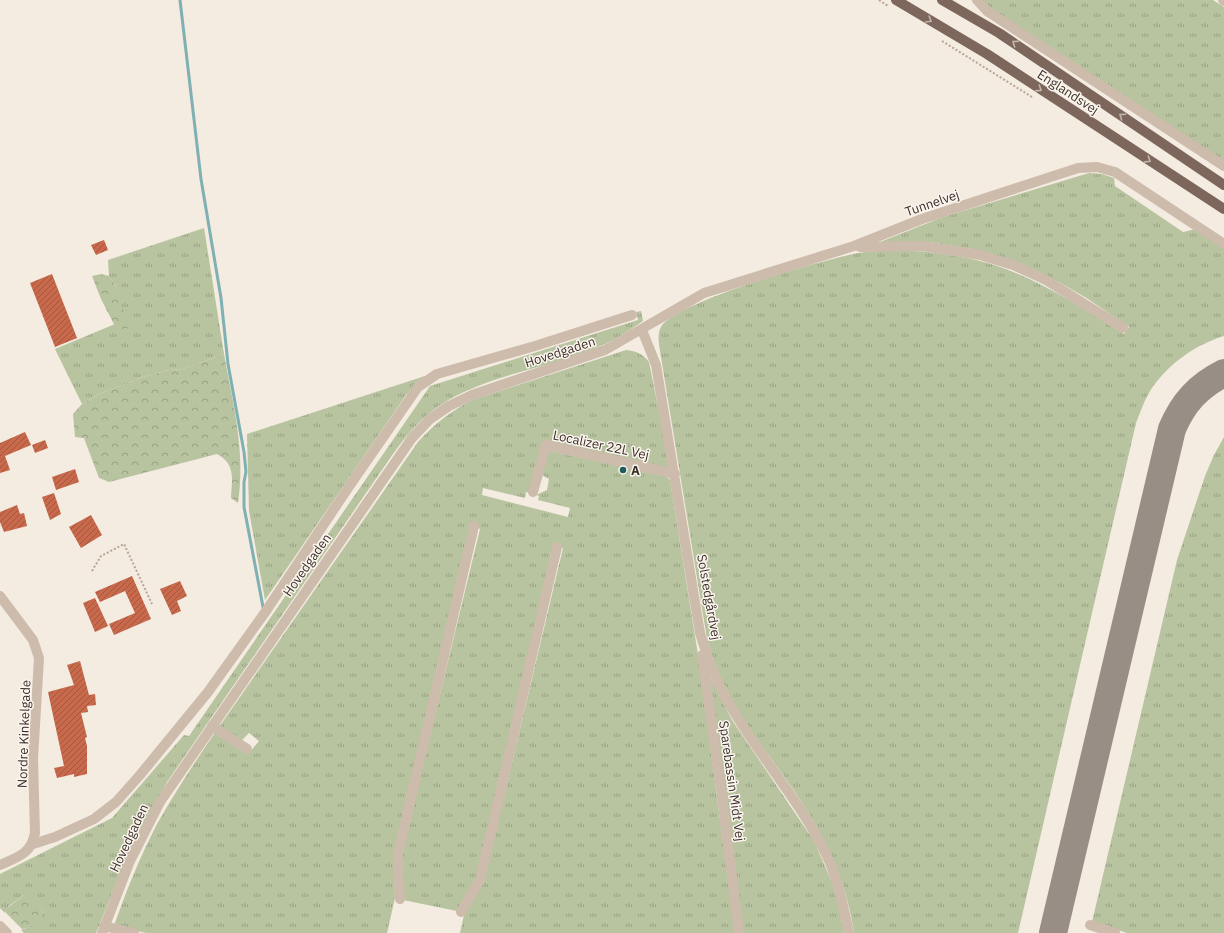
<svg xmlns="http://www.w3.org/2000/svg" width="1224" height="933" font-family="'IBM Plex Sans',sans-serif">
  <style>
    .grass { fill: url(#grass-tufts) }
    .forest { fill: url(#forest-crowns) }
    .lines { fill: none; stroke-linecap: round; stroke-linejoin: round }
    .stream { stroke: #7fb0b2; stroke-width: 3 }
    .taxiway { stroke: #988e86; stroke-width: 28 }
    .building { fill: url(#building-hatch) }
    .path { stroke: #b9a596; stroke-width: 2; stroke-dasharray: 2 2; stroke-linecap: butt }
    .minor { stroke: #cdbbac; stroke-width: 10 }
    .major { stroke: #7d675c; stroke-width: 10 }
    .oneway { stroke: #c2b5ac }
    .poi-dot { fill: #1f5a5e; stroke: #fbf5ee; stroke-width: 1.5 }
    .labels { text-anchor: middle; dominant-baseline: central; stroke-width: 3; stroke-linejoin: round; paint-order: stroke }
    .street-label { font-size: 13px; fill: #3b302b; stroke: #fbf5ee }
    .poi-label { font-size: 13px; font-weight: bold; fill: #3b302b; stroke: #fbf5ee; text-anchor: start }
  </style>
  <defs>
    <pattern id="grass-tufts" width="24" height="20" patternUnits="userSpaceOnUse"><rect width="24" height="20" fill="#b8c4a0"/><path d="M3 7l-1-3M5 7V3M7 7l1-3M15 17l-1-3M17 17v-4M19 17l1-3" fill="none" stroke="#97a083"/></pattern>
    <pattern id="forest-crowns" width="20" height="18" patternUnits="userSpaceOnUse"><rect width="20" height="18" fill="#b8c4a0"/><path d="M2 6a3 3 0 1 1 6 0M12 15a3 3 0 1 1 6 0" fill="none" stroke="#97a083"/></pattern>
    <pattern id="building-hatch" width="6" height="6" patternUnits="userSpaceOnUse"><rect width="6" height="6" fill="#c8694b"/><path d="M-1 1l2-2M0 6l6-6M5 7l2-2" fill="none" stroke="#a4573f"/></pattern>
  </defs>
  <rect width="100%" height="100%" fill="#f4ebe1"/>
  <!-- grass -->
  <g class="grass">
    <path d="M982,0H1213L1224,7V163L999,16Z"/>
    <path d="M1089,173L1102,174L1114,178L1115,186L1183,232L1196,229L1224,248V336C1194,345 1167,365 1150,391C1144,401 1140,413 1136,423L1018,933H854C848,888 829,845 804,806C781,769 751,735 729,696C719,678 713,659 707,639L660,351C659,344 657,334 661,327C674,302 826,259 858,253C895,247 939,252 976,260C1031,273 1077,305 1124,334L1129,327L1088,299L1059,282L972,249L929,242H880L943,217Z"/>
    <path d="M204,228L224,354L183,369L169,370L143,377L99,394L82,404L55,349L115,324L120,301L116,286L109,276L108,260Z"/>
    <path d="M641,311L643,321C629,331 614,340 598,347C547,369 487,374 439,406C421,418 406,436 393,454L167,782L127,857L96,933H24L21,930L29,927L43,913C39,903 34,899 24,895L9,906L5,913L0,908V874L112,818L184,735L189,736L430,386L638,320L636,312Z"/>
    <path d="M626,350C637,351 643,354 649,362L670,467L664,470L543,442L531,493L526,492L525,498L483,488L482,495L568,517L570,508L538,500L539,496L536,495L547,490L549,479L542,475L546,455L550,451L666,476L670,480L699,661L735,933H460L464,915L484,881L563,548L555,545L477,876L457,911L403,900L401,855L480,529L471,524L394,852L395,898L387,933H146L114,926C126,891 140,857 157,824C175,792 195,762 216,731L249,753L259,741L249,733L242,740L219,727L418,442C434,424 451,411 472,400Z"/>
    <path d="M425,376L406,395L265,600L249,511L247,434Z"/>
    <path d="M1224,437V933H1127L1092,922L1177,560L1205,476L1214,455Z"/>
    <path d="M707,671L732,720L814,841L835,889L844,933H743Z"/>
  </g>
  <!-- forest -->
  <g class="forest">
    <path d="M101,274L109,276L116,286L129,328L117,330L101,299L92,276Z"/>
    <path d="M224,354C233,403 246,453 238,503L231,498C232,480 236,464 217,454L109,482L99,478L84,438L75,437L73,414L82,404L99,394L143,377L169,370L183,369Z"/>
    <path d="M24,895C34,895 40,905 43,913C41,924 32,927 22,929L6,913V909Z"/>
  </g>
  <g class="lines">
    <!-- stream -->
    <path class="stream" d="M180,0L201,179L221,298L228,364L244,452L246,472L244,482V507L263,607"/>
    <!-- taxiway -->
    <path class="taxiway" d="M1053,933L1172,429C1183,403 1198,386 1224,373"/>
  </g>
  <!-- building -->
  <g class="building">
    <path d="M104,240L108,250L96,255L91,245Z"/>
    <path d="M52,274L77,338L55,347L30,283Z"/>
    <path d="M25,432L31,445L5,456L10,470L0,473V443Z"/>
    <path d="M45,440L48,448L35,453L32,445Z"/>
    <path d="M75,469L79,482L56,490L52,477Z"/>
    <path d="M54,493L61,514L50,520L42,497Z"/>
    <path d="M17,505L20,514L24,513L27,526L4,532L0,522V512Z"/>
    <path d="M91,515L102,535L81,548L69,527Z"/>
    <path d="M132,576L151,619L114,635L109,624L135,613L125,591L100,602L95,592Z"/>
    <path d="M180,581L187,596L177,601L181,611L172,615L160,589Z"/>
    <path d="M95,598L108,626L95,632L83,603Z"/>
    <path d="M80,661L89,695L95,694L96,705L87,706L88,712L81,713L87,737L85,738L87,746V774L74,777V774L57,778L54,768L64,766L48,692L74,685L67,665Z"/>
  </g>
  <g class="lines">
    <!-- path -->
    <g class="path">
      <path d="M879,0L888,6"/>
      <path d="M942,41L1032,97"/>
      <path d="M92,571L101,556L124,544L152,604"/>
    </g>
    <!-- minor -->
    <g class="minor">
      <path d="M977,0L987,11L1224,166"/>
      <path d="M1223,0L1224,1"/>
      <path d="M860,247L922,246L980,255L1013,265L1046,280L1123,328"/>
      <path d="M642,330L656,365L700,633C707,656 715,679 727,700C758,756 804,804 830,863C839,885 844,909 849,933"/>
      <path d="M533,492L546,445L675,474"/>
      <path d="M0,596L33,640L39,658L33,759L35,833C31,854 18,857 0,865"/>
      <path d="M702,655L721,789L739,933"/>
      <path d="M212,726L247,749"/>
      <path d="M33,844L55,837L94,819L116,802L140,775L208,692L266,611L348,488L418,387L437,374L535,346L632,315"/>
      <path d="M400,899L398,854L474,526"/>
      <path d="M461,912L480,880L557,547"/>
      <path d="M1090,925L1115,933"/>
      <path d="M0,926L7,933"/>
      <path d="M104,926L134,933"/>
      <path d="M102,933L130,861L160,802L412,438L430,419L449,406L472,395L605,350L704,293L854,246L922,219L1078,168L1097,167L1115,172L1224,244"/>
    </g>
    <!-- major -->
    <g class="major">
      <path d="M896,0L987,54L1224,209"/>
      <path d="M942,0L999,33L1224,185"/>
    </g>
  </g>
  <!-- one-way arrows -->
  <defs><path id="oneway-chevron" d="M-2-3.5L2.5 0L-2 3.5" fill="none" stroke-width="1.6" stroke-linecap="round" stroke-linejoin="round"/></defs>
  <g class="oneway">
    <use href="#oneway-chevron" transform="translate(929 20) rotate(31)"/>
    <use href="#oneway-chevron" transform="translate(1015 43) rotate(-146)"/>
    <use href="#oneway-chevron" transform="translate(1039 89) rotate(33)"/>
    <use href="#oneway-chevron" transform="translate(1122 116) rotate(-146)"/>
    <use href="#oneway-chevron" transform="translate(1148 160) rotate(33)"/>
  </g>
  <!-- markers -->
  <circle class="poi-dot" cx="623" cy="470" r="4"/>
  <g class="labels">
    <!-- street labels -->
    <g class="street-label">
      <text transform="translate(1068 92) rotate(33)">Englandsvej</text>
      <text transform="translate(932 203) rotate(-19)">Tunnelvej</text>
      <text transform="translate(560 352) rotate(-18)">Hovedgaden</text>
      <text transform="translate(601 445) rotate(12)">Localizer 22L Vej</text>
      <text transform="translate(307 565) rotate(-55)">Hovedgaden</text>
      <text transform="translate(709 597) rotate(80)">Solstedgårdvej</text>
      <text transform="translate(24 734) rotate(-88)">Nordre Kinkelgade</text>
      <text transform="translate(732 781) rotate(82)">Sparebassin Midt Vej</text>
      <text transform="translate(129 838) rotate(-65)">Hovedgaden</text>
    </g>
    <!-- poi labels -->
    <g class="poi-label">
      <text x="631" y="470">A</text>
    </g>
  </g>
</svg>
